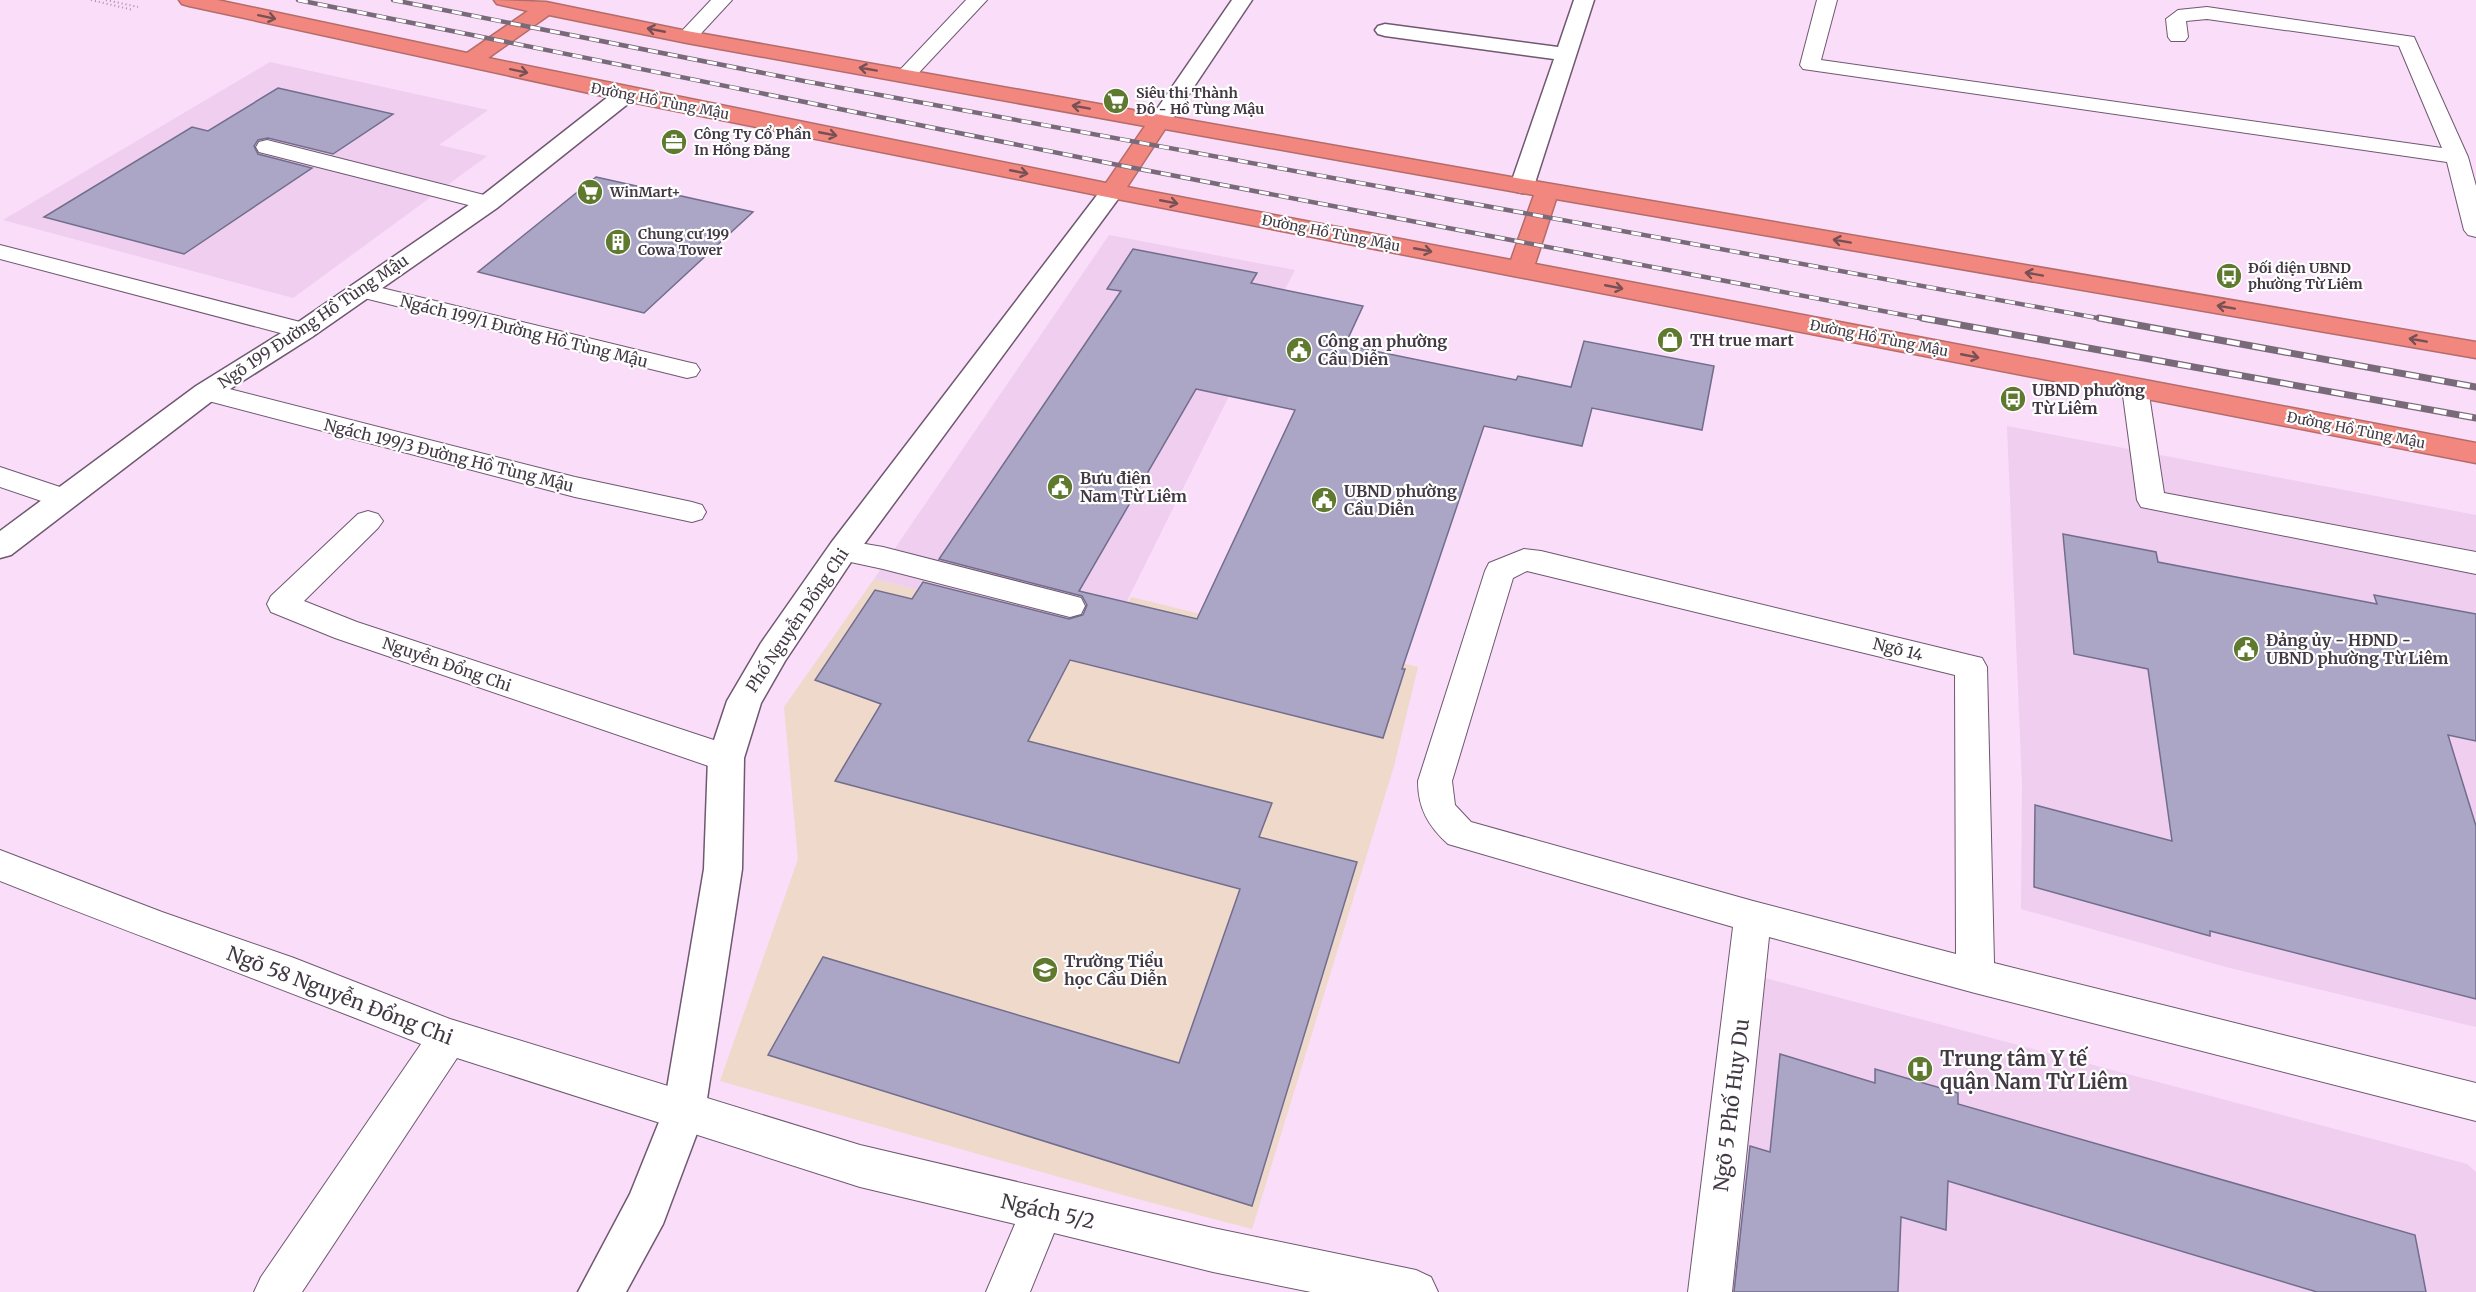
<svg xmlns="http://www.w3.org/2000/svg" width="2476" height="1292" font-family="Merriweather,serif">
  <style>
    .built { fill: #efcef0 }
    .education { fill: #eed9cb }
    .building { fill: #aba6c6; stroke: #726d8c; stroke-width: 1.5; fill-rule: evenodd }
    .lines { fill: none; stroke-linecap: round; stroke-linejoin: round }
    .lane-casing { stroke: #6f5870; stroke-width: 2 }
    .street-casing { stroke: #6f5870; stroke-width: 3 }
    .highway-casing { stroke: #b46c6a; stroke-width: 3 }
    .path { stroke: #a692a6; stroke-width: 2; stroke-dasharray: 1 3; stroke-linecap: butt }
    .lane { fill: #fff; fill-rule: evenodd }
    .street { fill: #fff; fill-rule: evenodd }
    .highway { fill: #f1877e; fill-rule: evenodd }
    .rail-far1-casing { stroke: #796a7a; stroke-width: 4.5 }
    .rail-casing { stroke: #796a7a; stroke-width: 7 }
    .rail-far1 { stroke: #fff; stroke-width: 3; stroke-dasharray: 10; stroke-linecap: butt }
    .rail { stroke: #fff; stroke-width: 4.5; stroke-dasharray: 13; stroke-linecap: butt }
    .oneway { stroke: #775055 }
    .labels { text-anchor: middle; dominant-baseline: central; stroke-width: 4.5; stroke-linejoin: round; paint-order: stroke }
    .far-poi-label { font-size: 14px; font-weight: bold; fill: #433944; stroke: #fff; text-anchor: start }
    .far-street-label { font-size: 14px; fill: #433944; stroke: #fff }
    .street-label { font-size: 16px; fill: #433944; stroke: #fff }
    .poi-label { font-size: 16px; font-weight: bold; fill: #433944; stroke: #fff; text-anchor: start }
    .near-street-label { font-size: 20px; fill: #433944; stroke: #fff }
    .near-poi-label { font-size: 20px; font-weight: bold; fill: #433944; stroke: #fff; text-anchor: start }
  </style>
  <rect width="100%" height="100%" fill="#f9ddf9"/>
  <!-- built -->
  <g class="built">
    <path d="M270,62L488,110L439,145L487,156L293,298L3,220Z"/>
    <path d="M1109,235L1295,270L1229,396L1109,637L874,579Z"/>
    <path d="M2007,426L2476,515V1027L2226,967L2021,909L2022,784Z"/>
    <path d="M1746,973L2467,1164L2476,1172V1292H1701Z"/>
  </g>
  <!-- education -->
  <path class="education" d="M874,579L1109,637L1131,597L1418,667L1394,766L1252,1229L1130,1197L720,1081L798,859L784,707Z"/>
  <!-- building -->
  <g class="building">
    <path d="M278,88L393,114L333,154L268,138L258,140L254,146L258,154L312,168L184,254L44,217L192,127L208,131Z"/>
    <path d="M596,177L753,212L644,313L478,272Z"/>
    <path d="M1133,249L1257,273L1251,283L1363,306L1345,345L1516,380L1518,376L1571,387L1584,341L1714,366L1702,430L1592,408L1582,446L1484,426L1402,669H1405L1383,738L1070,660L1028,741L1272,803L1259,837L1357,862L1252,1206L768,1055L823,957L1179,1063L1240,889L835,781L881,704L815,680L875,590L912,599L923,582L1069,619L1083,615L1087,605L1082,596L939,559L1121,291L1107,289ZM1196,389L1295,410L1197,619L1079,591Z"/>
    <path d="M2063,534L2156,552L2158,562L2377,604L2374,595L2476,614V741L2448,735L2476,826V999L2210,931V936L2034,887L2035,805L2172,841L2148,669L2074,654Z"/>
    <path d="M1780,1054L1875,1083V1069L1958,1093V1104L2415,1235L2426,1292H2317L1948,1181L1946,1230L1901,1217L1898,1292H1734L1750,1146L1770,1152Z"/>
  </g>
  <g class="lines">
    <!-- lane casing -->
    <g class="lane-casing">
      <g id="lane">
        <path d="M711,0H732L694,41H680L677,37L680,33Z"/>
        <path d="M966,0H987L912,80L905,82L898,80L895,76L898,72Z"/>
        <path d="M1817,0H1837L1821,60L2442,148L2399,46L2207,19L2186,21L2188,37L2185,41H2171L2168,37L2166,19L2178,10L2207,7L2414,37L2468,157L2476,186V237L2468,235L2464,230L2447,162L1803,69L1800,65Z"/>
        <path d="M267,140L496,198L500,203L496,208L488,210L259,152L256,147L259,142Z"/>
        <path d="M0,245L312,325L316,331L312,337L303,339L0,259Z"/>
        <path d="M361,283L687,362L696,364L700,370L696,376L687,378L352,295L349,290L352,285Z"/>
        <path d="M2135,380L2144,382L2148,388L2164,493L2476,552V574L2141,507L2137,500L2122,388L2126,382Z"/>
        <path d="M206,383L575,477L692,502L702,505L706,512L702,519L692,522L575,497L197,398L193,392L197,386Z"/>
        <path d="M0,467L72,491L76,498L72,505L62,508L0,487Z"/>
        <path d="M368,511L378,514L383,521L378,528L304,601L357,622L738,748L743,758L738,768L726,772L335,638L271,612L267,604L271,596L358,514Z"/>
        <path d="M842,540L883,547L1070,595L1081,598L1085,606L1081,614L1070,617L883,569L832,558L827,551L832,544Z"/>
        <path d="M1524,549L1541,551L1982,658L1987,667L1994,963L2476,1083V1121L1975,993L1769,937L1732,1292H1688L1733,927L1448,844C1428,826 1418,808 1418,781L1485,571L1489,563ZM1527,571L1955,675L1956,954L1753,901L1471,822L1455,805L1452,781L1513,578Z"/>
        <path d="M0,850L162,912L294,958L450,1019L860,1145L1213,1228L1416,1270L1431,1277L1438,1292H1311L1213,1272L1054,1233L1030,1292H986L1015,1224L860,1187L457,1058L302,1292H254L261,1277L421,1044C282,988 140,937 0,881Z"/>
      </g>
    </g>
    <!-- street casing -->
    <g class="street-casing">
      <g id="street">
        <path d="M1232,0H1252L1167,127L1159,129L1151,127L1148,122Z"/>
        <path d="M1574,0H1594L1534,186L1530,191L1522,193L1514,191L1510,186L1554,59L1385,36L1378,34L1375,30L1378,26L1385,24L1558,47Z"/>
        <path d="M626,87L634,89L637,94L634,99L497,208L312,337L216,398L11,555L0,558V531L196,386L294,325L479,198L618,89Z"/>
        <path d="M1112,184L1120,186L1124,191L853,559L785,661L761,703L744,758L742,869L705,1112L663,1224L626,1292H578L630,1194L663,1112L704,869L708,758L727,701L761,643L831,543L1104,186Z"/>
      </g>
    </g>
    <!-- highway casing -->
    <g class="highway-casing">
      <path id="highway" d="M179,0H217L467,53L528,11L497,4L494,0L546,2L687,31L1522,179L2476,342V358L1556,199L1535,264L2476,443V463L1112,198L626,101L189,6L182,4ZM549,15L687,43L1145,126L1106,183L488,58ZM1165,129L1522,193L1534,195L1511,260L1127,187Z"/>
    </g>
    <!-- path -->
    <g class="path">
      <path d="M91,0L133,10"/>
      <path d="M106,0L138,7"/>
    </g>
    <!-- lane -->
    <use href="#lane" class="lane"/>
    <!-- street -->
    <use href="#street" class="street"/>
    <!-- highway -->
    <use href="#highway" class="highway"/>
    <!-- rail-far1 casing -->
    <g class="rail-far1-casing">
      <g id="rail-far1">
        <path d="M298,0L1113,164L1930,320"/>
        <path d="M393,0L809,82L2108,320"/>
      </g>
    </g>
    <!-- rail casing -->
    <g class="rail-casing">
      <g id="rail">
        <path d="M1922,318L2476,418"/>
        <path d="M2099,318L2476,387"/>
      </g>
    </g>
    <!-- rail-far1 -->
    <use href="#rail-far1" class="rail-far1"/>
    <!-- rail -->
    <use href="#rail" class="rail"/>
  </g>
  <!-- one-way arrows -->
  <defs><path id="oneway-shaft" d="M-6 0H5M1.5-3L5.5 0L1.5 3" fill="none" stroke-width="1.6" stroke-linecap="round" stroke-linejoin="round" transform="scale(1.5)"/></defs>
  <g class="oneway">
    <use href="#oneway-shaft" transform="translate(267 17) rotate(12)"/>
    <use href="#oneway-shaft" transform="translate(656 30) rotate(-169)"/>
    <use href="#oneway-shaft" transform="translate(868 69) rotate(-170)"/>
    <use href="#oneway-shaft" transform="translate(519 71) rotate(12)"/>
    <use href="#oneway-shaft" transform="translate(1081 107) rotate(-170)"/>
    <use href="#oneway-shaft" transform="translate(828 134) rotate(11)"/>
    <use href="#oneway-shaft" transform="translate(1019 172) rotate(11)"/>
    <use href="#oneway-shaft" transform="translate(1169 202) rotate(11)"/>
    <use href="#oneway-shaft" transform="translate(1842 241) rotate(-170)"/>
    <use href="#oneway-shaft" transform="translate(1423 250) rotate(11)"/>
    <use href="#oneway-shaft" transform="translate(2034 274) rotate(-170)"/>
    <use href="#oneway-shaft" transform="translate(1614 287) rotate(11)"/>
    <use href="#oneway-shaft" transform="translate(2226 307) rotate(-170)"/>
    <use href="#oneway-shaft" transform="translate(2418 340) rotate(-170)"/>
    <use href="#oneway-shaft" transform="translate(1970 356) rotate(11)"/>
  </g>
  <!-- icons -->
  <defs>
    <g id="supermarket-disc" transform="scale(1.35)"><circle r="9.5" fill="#5f7a2f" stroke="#fff"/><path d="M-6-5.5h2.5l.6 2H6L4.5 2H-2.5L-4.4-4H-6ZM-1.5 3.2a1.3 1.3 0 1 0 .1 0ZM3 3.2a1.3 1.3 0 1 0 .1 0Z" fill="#fff"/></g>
    <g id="office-disc" transform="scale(1.35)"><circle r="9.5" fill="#5f7a2f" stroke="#fff"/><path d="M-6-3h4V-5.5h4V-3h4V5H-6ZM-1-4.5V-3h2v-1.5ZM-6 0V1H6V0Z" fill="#fff"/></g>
    <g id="building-disc" transform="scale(1.35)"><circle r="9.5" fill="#5f7a2f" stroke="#fff"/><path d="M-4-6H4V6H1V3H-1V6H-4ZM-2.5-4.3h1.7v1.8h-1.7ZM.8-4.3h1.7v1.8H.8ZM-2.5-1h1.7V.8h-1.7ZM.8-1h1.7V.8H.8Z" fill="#fff"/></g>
    <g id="bus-disc" transform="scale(1.35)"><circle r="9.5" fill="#5f7a2f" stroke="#fff"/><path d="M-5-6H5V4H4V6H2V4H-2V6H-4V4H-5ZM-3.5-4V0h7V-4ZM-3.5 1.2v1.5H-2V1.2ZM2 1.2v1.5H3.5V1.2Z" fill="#fff"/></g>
    <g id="shop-disc" transform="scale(1.35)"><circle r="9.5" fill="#5f7a2f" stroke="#fff"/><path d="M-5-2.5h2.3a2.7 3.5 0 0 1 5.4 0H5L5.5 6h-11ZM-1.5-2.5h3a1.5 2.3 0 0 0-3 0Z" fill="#fff"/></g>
    <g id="civic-disc" transform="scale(1.35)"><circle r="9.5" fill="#5f7a2f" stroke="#fff"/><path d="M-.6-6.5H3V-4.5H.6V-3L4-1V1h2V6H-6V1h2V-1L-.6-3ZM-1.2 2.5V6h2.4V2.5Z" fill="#fff"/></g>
    <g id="school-disc" transform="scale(1.35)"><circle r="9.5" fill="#5f7a2f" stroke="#fff"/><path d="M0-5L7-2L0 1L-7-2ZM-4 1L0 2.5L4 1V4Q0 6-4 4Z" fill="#fff"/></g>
    <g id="hospital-disc" transform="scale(1.35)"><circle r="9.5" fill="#5f7a2f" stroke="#fff"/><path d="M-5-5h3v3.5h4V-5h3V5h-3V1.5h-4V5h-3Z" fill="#fff"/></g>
  </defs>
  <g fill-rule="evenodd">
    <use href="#supermarket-disc" x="1116" y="101"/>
    <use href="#office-disc" x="674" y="142"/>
    <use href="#supermarket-disc" x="590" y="192"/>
    <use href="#building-disc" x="618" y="242"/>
    <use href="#bus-disc" x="2229" y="276"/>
    <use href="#shop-disc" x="1670" y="340"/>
    <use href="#civic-disc" x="1299" y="350"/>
    <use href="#bus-disc" x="2013" y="399"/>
    <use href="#civic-disc" x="1060" y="487"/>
    <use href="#civic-disc" x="1324" y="500"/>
    <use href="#civic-disc" x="2246" y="649"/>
    <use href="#school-disc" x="1045" y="970"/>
    <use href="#hospital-disc" x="1920" y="1069"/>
  </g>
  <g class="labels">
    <!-- far-poi labels -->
    <g class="far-poi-label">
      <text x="1136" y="93">Siêu thị Thành<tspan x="1136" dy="16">Đô - Hồ Tùng Mậu</tspan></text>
      <text x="694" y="134">Công Ty Cổ Phần<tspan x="694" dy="16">In Hồng Đăng</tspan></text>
      <text x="610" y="192">WinMart+</text>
      <text x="638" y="234">Chung cư 199<tspan x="638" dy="16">Cowa Tower</tspan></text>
      <text x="2248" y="268">Đối diện UBND<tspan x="2248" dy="16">phường Từ Liêm</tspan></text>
    </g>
    <!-- far-street labels -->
    <g class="far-street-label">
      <text transform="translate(660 101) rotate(11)">Đường Hồ Tùng Mậu</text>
      <text transform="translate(1331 233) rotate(11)">Đường Hồ Tùng Mậu</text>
      <text transform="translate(1879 338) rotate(11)">Đường Hồ Tùng Mậu</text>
      <text transform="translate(2356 430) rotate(11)">Đường Hồ Tùng Mậu</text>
    </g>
    <!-- street labels -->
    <g class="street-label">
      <text transform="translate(313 321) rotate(-34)">Ngõ 199 Đường Hồ Tùng Mậu</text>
      <text transform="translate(524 331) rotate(14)">Ngách 199/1 Đường Hồ Tùng Mậu</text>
      <text transform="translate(449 455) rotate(14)">Ngách 199/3 Đường Hồ Tùng Mậu</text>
      <text transform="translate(797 620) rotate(-56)">Phố Nguyễn Đổng Chi</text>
      <text transform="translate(1898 649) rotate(14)">Ngõ 14</text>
      <text transform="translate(447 664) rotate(19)">Nguyễn Đổng Chi</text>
    </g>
    <!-- poi labels -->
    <g class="poi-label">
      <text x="1690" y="340">TH true mart</text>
      <text x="1318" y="341">Công an phường<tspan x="1318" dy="18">Cầu Diễn</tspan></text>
      <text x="2032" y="390">UBND phường<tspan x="2032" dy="18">Từ Liêm</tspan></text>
      <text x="1080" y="478">Bưu điện<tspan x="1080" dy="18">Nam Từ Liêm</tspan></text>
      <text x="1344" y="491">UBND phường<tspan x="1344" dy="18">Cầu Diễn</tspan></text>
      <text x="2266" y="640">Đảng ủy - HĐND -<tspan x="2266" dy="18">UBND phường Từ Liêm</tspan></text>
      <text x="1064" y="961">Trường Tiểu<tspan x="1064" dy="18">học Cầu Diễn</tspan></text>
    </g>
    <!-- near-street labels -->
    <g class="near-street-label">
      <text transform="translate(340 995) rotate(21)">Ngõ 58 Nguyễn Đổng Chi</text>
      <text transform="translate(1731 1105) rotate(-83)">Ngõ 5 Phố Huy Du</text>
      <text transform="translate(1048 1211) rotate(13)">Ngách 5/2</text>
    </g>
    <!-- near-poi labels -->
    <g class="near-poi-label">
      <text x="1940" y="1058">Trung tâm Y tế<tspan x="1940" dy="23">quận Nam Từ Liêm</tspan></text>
    </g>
  </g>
</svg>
